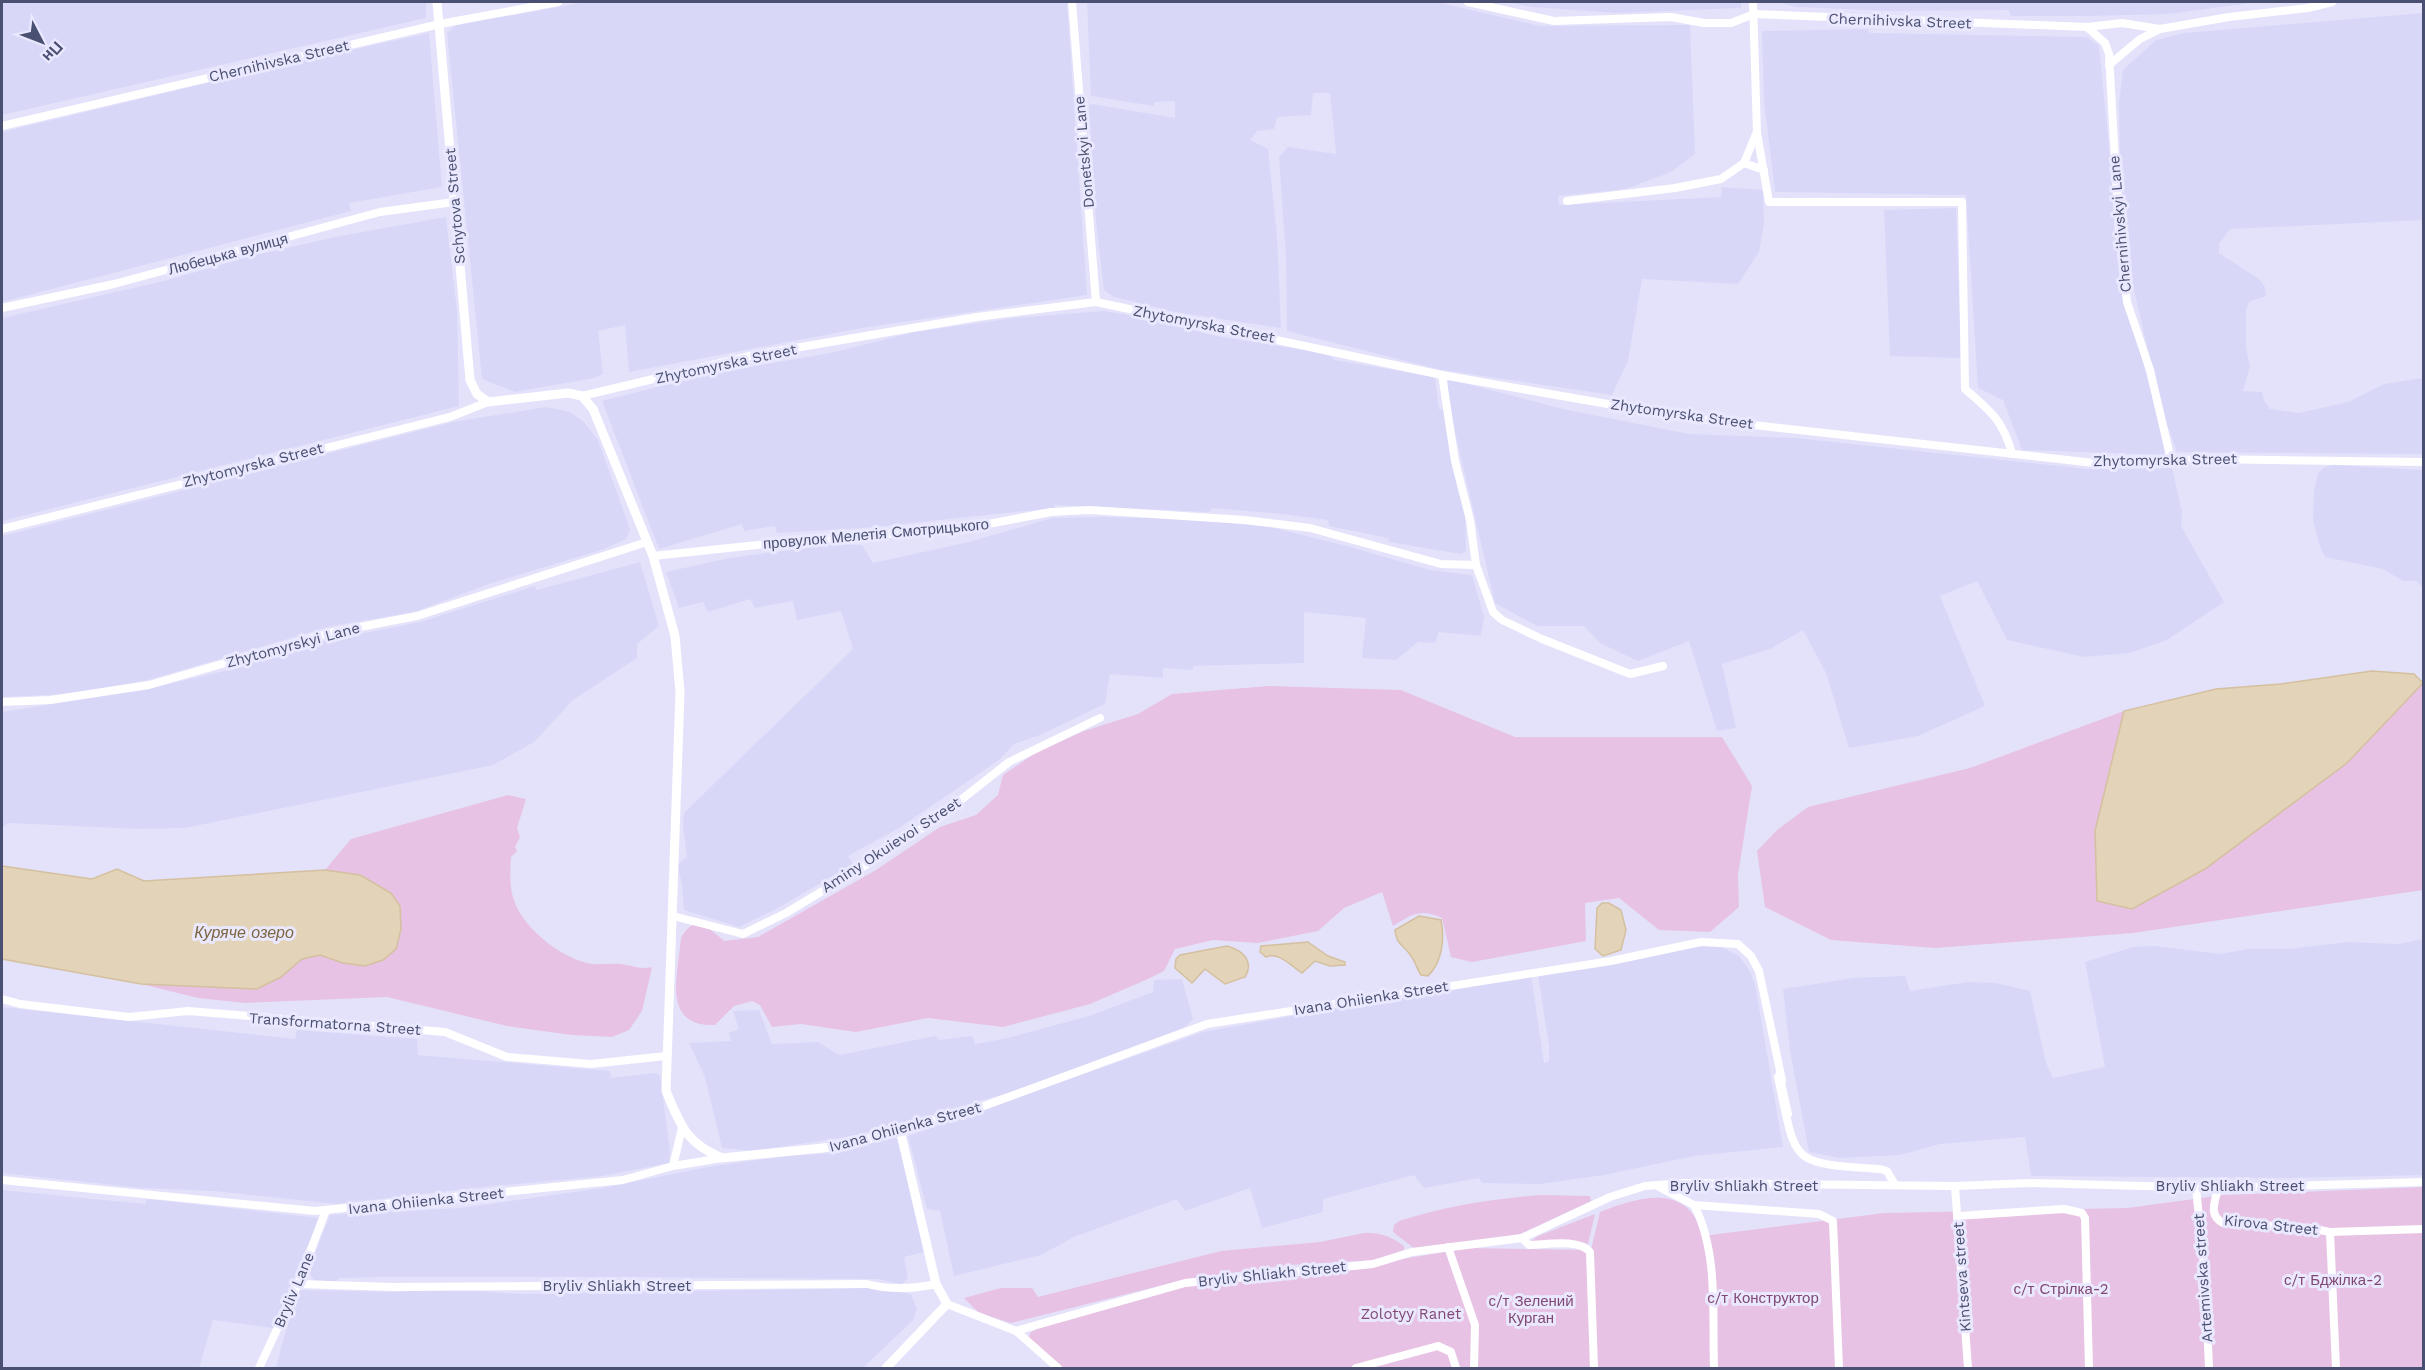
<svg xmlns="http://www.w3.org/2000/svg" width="2425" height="1370" font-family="'Work Sans',sans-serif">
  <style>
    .residential { fill: #d8d7f7 }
    .green { fill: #e7c2e4 }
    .water { fill: #e3d3b8; stroke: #d4c09f; stroke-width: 1.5 }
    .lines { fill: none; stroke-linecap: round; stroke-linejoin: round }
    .minor { stroke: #fff; stroke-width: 8 }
    .tertiary { stroke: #fff; stroke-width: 9 }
    .labels { text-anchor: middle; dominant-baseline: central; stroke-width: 6; stroke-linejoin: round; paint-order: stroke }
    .street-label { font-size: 15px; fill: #4a5071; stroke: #eae8fe }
    .park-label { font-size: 15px; fill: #814877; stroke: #eae8fe }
    .water-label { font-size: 16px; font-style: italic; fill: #7c6742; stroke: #eae8fe }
  </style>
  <rect width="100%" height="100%" fill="#e4e2fb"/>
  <!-- residential -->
  <g class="residential">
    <path d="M2,2H426V18L2,115Z"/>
    <path d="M585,2H1067L1087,295L862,328L629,372L625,325L598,331L603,374L594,378L515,392L482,379L447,33L459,22L515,15Z"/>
    <path d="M1087,2H1437L1540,26L1690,25L1695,154L1671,172L1626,189L1558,196L1559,205L1721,197L1722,187L1763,190L1764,223L1759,252L1738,284L1642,279L1628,361L1612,395L1442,370L1287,331L1286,257L1279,157L1288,147L1336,154L1330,93H1313L1311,115L1277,117L1274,129L1257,131L1250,140L1268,149L1277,235L1281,328L1175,312L1114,297L1104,290L1096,222L1089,107L1091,104L1175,118V101L1154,102V106L1091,96Z"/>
    <path d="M1507,2H1741V8L1616,13L1532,7Z"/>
    <path d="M1777,2H2259L2168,14L2088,16H2011L2009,10L1889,11L1796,7Z"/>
    <path d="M2423,13V220L2230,229L2219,244V253L2259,279L2265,287L2266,296L2249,302L2246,310V348L2250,366L2243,391L2262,392L2264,401L2270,409L2299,413L2348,402L2384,384L2423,378V454L2177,452L2161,407L2129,268L2120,158L2119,103L2123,70L2156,40L2185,33Z"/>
    <path d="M1868,29L1870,33L2087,37L2099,46L2125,310L2137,341L2157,413L2165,447L2164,455L2022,450L2003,400L1978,388L1966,195L1775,192L1764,102L1762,31Z"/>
    <path d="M429,33L442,187L349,203L351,211L2,302V132L286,64Z"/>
    <path d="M1956,208L1961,358L1890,356L1884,210Z"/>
    <path d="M446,217L457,311L459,406L2,521V318L164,281L248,257L335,237Z"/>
    <path d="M1104,311L1146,318L1216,336L1306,350L1331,356L1334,360L1435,377L1439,409L1443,410L1451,461L1465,511L1466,551L1461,554L1389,542L1388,538L1329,526L1328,520L1282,514L1212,508L1209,512L1055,505V508L864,528L777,533L775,526L744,531L742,524L659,549L602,401L708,374L831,353L914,332L1014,318Z"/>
    <path d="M1448,379L1563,409L1689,434L1795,438L2088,469L2172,468L2182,512L2181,526L2224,602L2167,640L2130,653L2084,657L2007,640L1977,581L1940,596L1985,706L1918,736L1849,748L1826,673L1803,630L1770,649L1722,664L1736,728L1717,731L1689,641L1638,661L1600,643L1584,626H1537L1495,603L1448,402Z"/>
    <path d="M546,407L570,412L584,422L598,440L630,529L626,539L604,549L489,584L414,612L332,626L148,680L70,694L2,697V536L453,422Z"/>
    <path d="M2333,465L2423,470V587L2416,581H2403L2383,569L2325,557L2320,547L2313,520L2314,490L2318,473L2323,468Z"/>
    <path d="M1103,517L1188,519L1270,527L1347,546L1430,570L1472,575L1484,617L1481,636L1439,632L1435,643L1418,642L1396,660L1362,658L1366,618L1304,612V663L1194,666L1192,670L1163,668V678L1110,674L1105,704L1040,735L1014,744L999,760L955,790L899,828L848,856L853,864L778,908L739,927L684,910L682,884L677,865L687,857L683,826L684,813L853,649L841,611L797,620L793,601L755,608L750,599L708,612L703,602L679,608L666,572L729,558L838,544L862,545L873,563L969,542L1052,518Z"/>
    <path d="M640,562L659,626L637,644V658L573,700L534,742L493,765L185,828L139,829L8,823L2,828V712L147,689L220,672L325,641L420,622L535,586L537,590Z"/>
    <path d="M2423,939V1175L2289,1178L2031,1176L2025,1137L1940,1144L1900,1155L1840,1158L1809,1152L1790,1051L1783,989L1854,978L1905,976L1910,991L1968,982L1996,983L2030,991L2046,1063L2053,1078L2105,1067L2085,962L2133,947L2156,946L2220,954L2248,949H2288L2348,942L2398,944Z"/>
    <path d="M1697,945L1721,947L1739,956L1750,971L1755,984L1783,1147L1694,1156L1604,1175L1540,1184L1483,1183L1479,1178L1424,1188L1414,1175L1323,1199V1212L1262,1228L1250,1188L1185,1211L1177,1199L1074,1237L1041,1255L954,1276L940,1211L927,1209L908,1136L1203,1032L1443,989L1444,992L1531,974L1544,1063L1549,1061V1046L1538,975Z"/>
    <path d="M1182,979L1193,1019L1185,1027L1018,1090L900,1124L853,1136L752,1151L722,1148L705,1077L689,1043L731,1041L729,1033L739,1029L733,1011L759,1010L772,1044L818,1042L839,1055L936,1036L939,1040L972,1036L975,1044L1008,1038L1089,1016L1153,992L1154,980Z"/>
    <path d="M2,1007L295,1039L297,1030L417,1039L418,1055L610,1071L611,1078L655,1073L660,1075L670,1151L669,1163L602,1176L483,1187L336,1204L214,1191L142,1188L2,1173Z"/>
    <path d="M895,1137L899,1140L925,1247L924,1252L904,1257L908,1278L902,1284L877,1279L615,1277H385L340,1278L336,1282L314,1280L308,1271L330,1215L460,1208L603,1188L708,1167L786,1156L838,1153Z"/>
    <path d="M2,1190L145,1204L147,1199L319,1218L273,1328L213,1320L199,1368H2Z"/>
    <path d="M869,1288L911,1294L917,1309L913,1320L863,1368H276L289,1317L300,1290L397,1292L444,1289L522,1294Z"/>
  </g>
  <!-- green -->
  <g class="green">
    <path d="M2423,683V890L2133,933L1935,948L1831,940L1765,907L1757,851L1777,830L1808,807L1970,768L2124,711L2095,831L2097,901L2347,763Z"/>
    <path d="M1268,686L1401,690L1515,737H1722L1752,786L1738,875L1739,907L1710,932L1659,930L1619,898L1585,903L1586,941L1472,962L1451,957L1442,918C1421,908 1412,914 1393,926L1382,892L1344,908L1318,931L1258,943L1213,940L1175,949L1164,971L1148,979L1090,1004L1003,1027L928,1018L856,1032L801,1024L772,1027L760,1005L752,1001L734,1006L715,1025C661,1027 678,975 681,938C694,913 709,928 724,941L758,937L876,870L940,827L976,815L998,795L1003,775L1037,752L1084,731L1138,714L1172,694Z"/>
    <path d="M508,795L526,799L517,828L520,837L515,847L517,851L511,857C510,873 509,888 515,903C525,930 564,960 592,964C601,965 611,963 620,964C632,965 640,970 652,967L642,1011L629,1030L612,1037L572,1035L507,1026L387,997L245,1003L198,998L141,984L257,989L281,977L302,959L320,955L343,963L391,893L360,875L325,870L351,839Z"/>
    <path d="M2423,1187V1368H1061L1029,1338L1030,1333L1038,1328L1188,1286L1301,1276L1468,1248L1591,1250L1600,1212C1637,1197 1690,1181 1702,1236L1884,1213L2127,1208L2224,1195Z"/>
    <path d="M1540,1195L1590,1196L1591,1201L1518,1235L1415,1249L1393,1232L1394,1225L1399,1221C1446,1206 1492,1199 1540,1195Z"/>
    <path d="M1595,1214L1588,1244L1530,1242L1538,1236Z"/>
    <path d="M1364,1233C1380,1232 1391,1237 1404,1246V1250L1376,1260L1289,1265L1187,1279L1011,1323L979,1313L964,1298L1001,1288H1032L1038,1297L1221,1251L1320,1242Z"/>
  </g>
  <!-- water -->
  <g class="water">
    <path d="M2372,671L2414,674L2423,683L2347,763L2205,869L2132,909L2097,901L2095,831L2124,711L2216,689L2281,684Z"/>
    <path d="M2,866L92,879L117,869L144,881L325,870L360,875L391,893L400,906L401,929L396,949L383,960L365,966L343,963L320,955L302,959L281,977L257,989L141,984L2,959Z"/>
    <path d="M1602,903H1609L1621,910L1626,930L1621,950L1603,956L1595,949L1597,908Z"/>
    <path d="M1419,916L1441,920C1445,940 1442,962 1428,976L1421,975C1417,969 1415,961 1411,956C1404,945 1396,945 1395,930Z"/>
    <path d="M1308,942L1328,956L1345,962V965L1330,966L1315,961L1302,973C1291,966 1278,951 1266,957L1260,952L1261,946Z"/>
    <path d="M1227,946C1242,950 1255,961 1245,977L1225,984L1205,969L1192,983L1175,968L1176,959L1180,955Z"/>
  </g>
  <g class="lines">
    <!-- minor -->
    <g class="minor">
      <path d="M1072,2L1096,302"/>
      <path d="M1468,2L1554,21L1671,17L1704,23H1731L1754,14L2087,27L2122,23L2160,29L2229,17L2308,8L2332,2"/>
      <path d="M1753,2L1757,133L1769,202H1962L1965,389C1991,412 2002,419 2012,453"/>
      <path d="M2087,27L2105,43L2109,54L2119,232L2127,302L2150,370L2171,460"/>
      <path d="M2109,65L2140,39L2160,29"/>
      <path d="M2,126L440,24L558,2"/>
      <path d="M1744,163L1764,170"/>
      <path d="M1567,201L1675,188L1721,179L1744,163L1756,134"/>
      <path d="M2,308L114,284L380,212L454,202"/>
      <path d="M1442,375L1455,461L1470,520L1476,565L1493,612L1502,620L1542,639L1630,674L1663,666"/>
      <path d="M582,396L754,355L977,317L1096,302L1442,375L1682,417L2103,464L2202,459L2424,462"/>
      <path d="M2,529L450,417L488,402"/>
      <path d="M653,556L805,540L962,529L1051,512L1090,510L1245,520L1310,528L1441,564L1476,565"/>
      <path d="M2,702L50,700L149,685L329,633L417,616L647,542"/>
      <path d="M673,916L743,934L786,913L869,863L938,818L1009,762L1100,718"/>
      <path d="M2,999L20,1004L129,1017L188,1011L445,1032L507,1057L591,1064L666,1056"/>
      <path d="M1778,1077C1797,1164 1787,1163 1880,1169L1887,1171L1895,1185"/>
      <path d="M1780,1078L1788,1114"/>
      <path d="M900,1130L984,1106L1207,1024L1611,961L1701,942L1738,944L1751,956L1759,971L1782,1080"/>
      <path d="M673,1166L682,1128"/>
      <path d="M2,1180L315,1211L623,1180L673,1166L722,1158"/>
      <path d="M1955,1186L1968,1368"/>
      <path d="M1659,1187L1694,1205L1819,1214L1833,1221L1839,1368"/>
      <path d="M2196,1188L2205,1275L2209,1368"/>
      <path d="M2218,1188C2215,1202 2208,1215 2223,1223L2310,1228L2330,1232L2336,1368"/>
      <path d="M1694,1205C1719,1253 1712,1316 1714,1368"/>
      <path d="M1957,1216L2064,1209L2082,1213L2085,1218L2089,1368"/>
      <path d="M2330,1232L2424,1229"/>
      <path d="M1522,1238L1529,1245C1545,1245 1578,1238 1590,1252L1594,1368"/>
      <path d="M1448,1247L1475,1325L1474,1368"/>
      <path d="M298,1284L392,1287L867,1284C890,1290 913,1289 936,1284"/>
      <path d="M947,1304L1016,1331L1185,1283L1373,1264L1412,1252L1522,1238L1610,1197L1645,1186L1685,1183L1955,1186L2032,1183L2218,1188L2424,1182"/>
      <path d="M1016,1331L1058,1368"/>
      <path d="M259,1368L298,1284L326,1210"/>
      <path d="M1356,1368L1438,1346L1451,1352L1456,1368"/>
    </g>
    <!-- tertiary -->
    <path class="tertiary" d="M437,2L470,380L477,394L488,402L568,393L582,396L593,409L653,556L675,636L680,692L666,1091C681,1126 686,1143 722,1158L843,1146L900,1130L936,1284L947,1304L886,1368"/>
  </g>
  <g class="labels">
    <!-- street labels -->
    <g class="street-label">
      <text transform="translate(1900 21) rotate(2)">Chernihivska Street</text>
      <text transform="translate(279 61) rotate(-13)">Chernihivska Street</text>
      <text transform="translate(1084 152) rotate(-95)">Donetskyi Lane</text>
      <text transform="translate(455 206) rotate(-95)">Schytova Street</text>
      <text transform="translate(2120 224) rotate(-95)">Chernihivskyi Lane</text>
      <text transform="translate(228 254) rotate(-15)">Любецька вулиця</text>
      <text transform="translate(1204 324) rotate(11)">Zhytomyrska Street</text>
      <text transform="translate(726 364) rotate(-12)">Zhytomyrska Street</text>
      <text transform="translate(1682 414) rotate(8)">Zhytomyrska Street</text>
      <text transform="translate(2165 460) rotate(-1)">Zhytomyrska Street</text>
      <text transform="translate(253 465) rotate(-14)">Zhytomyrska Street</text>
      <text transform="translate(876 534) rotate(-5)">провулок Мелетія Смотрицького</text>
      <text transform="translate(293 645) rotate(-15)">Zhytomyrskyi Lane</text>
      <text transform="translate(891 845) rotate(-33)">Aminy Okuievoi Street</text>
      <text transform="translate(1371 998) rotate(-9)">Ivana Ohiienka Street</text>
      <text transform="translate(335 1024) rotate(4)">Transformatorna Street</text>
      <text transform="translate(905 1127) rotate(-15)">Ivana Ohiienka Street</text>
      <text x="1744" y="1186">Bryliv Shliakh Street</text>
      <text x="2230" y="1186">Bryliv Shliakh Street</text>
      <text transform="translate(426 1201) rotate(-6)">Ivana Ohiienka Street</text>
      <text transform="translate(2271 1225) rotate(6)">Kirova Street</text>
      <text transform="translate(1272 1274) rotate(-6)">Bryliv Shliakh Street</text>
      <text transform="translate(1962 1277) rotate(-94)">Kintseva street</text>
      <text transform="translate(2203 1278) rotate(-94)">Artemivska street</text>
      <text x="617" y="1286">Bryliv Shliakh Street</text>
      <text transform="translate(294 1290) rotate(-67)">Bryliv Lane</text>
    </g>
    <!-- park labels -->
    <g class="park-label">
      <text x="2333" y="1280">с/т Бджілка-2</text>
      <text x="2061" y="1289">с/т Стрілка-2</text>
      <text x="1763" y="1298">с/т Конструктор</text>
      <text x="1531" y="1301">с/т Зелений<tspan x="1531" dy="17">Курган</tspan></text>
      <text x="1411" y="1314">Zolotyy Ranet</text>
    </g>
    <!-- water labels -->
    <g class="water-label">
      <text x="244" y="932">Куряче озеро</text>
    </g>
  </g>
  <!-- border -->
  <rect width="2425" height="1370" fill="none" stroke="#4a5071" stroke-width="6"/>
  <!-- north arrow -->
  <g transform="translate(42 42) rotate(132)" stroke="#eae8fe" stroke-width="4.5" paint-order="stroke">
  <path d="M0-4.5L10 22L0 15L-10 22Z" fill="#4a5071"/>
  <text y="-9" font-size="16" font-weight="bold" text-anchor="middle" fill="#4a5071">Пн</text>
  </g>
</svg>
